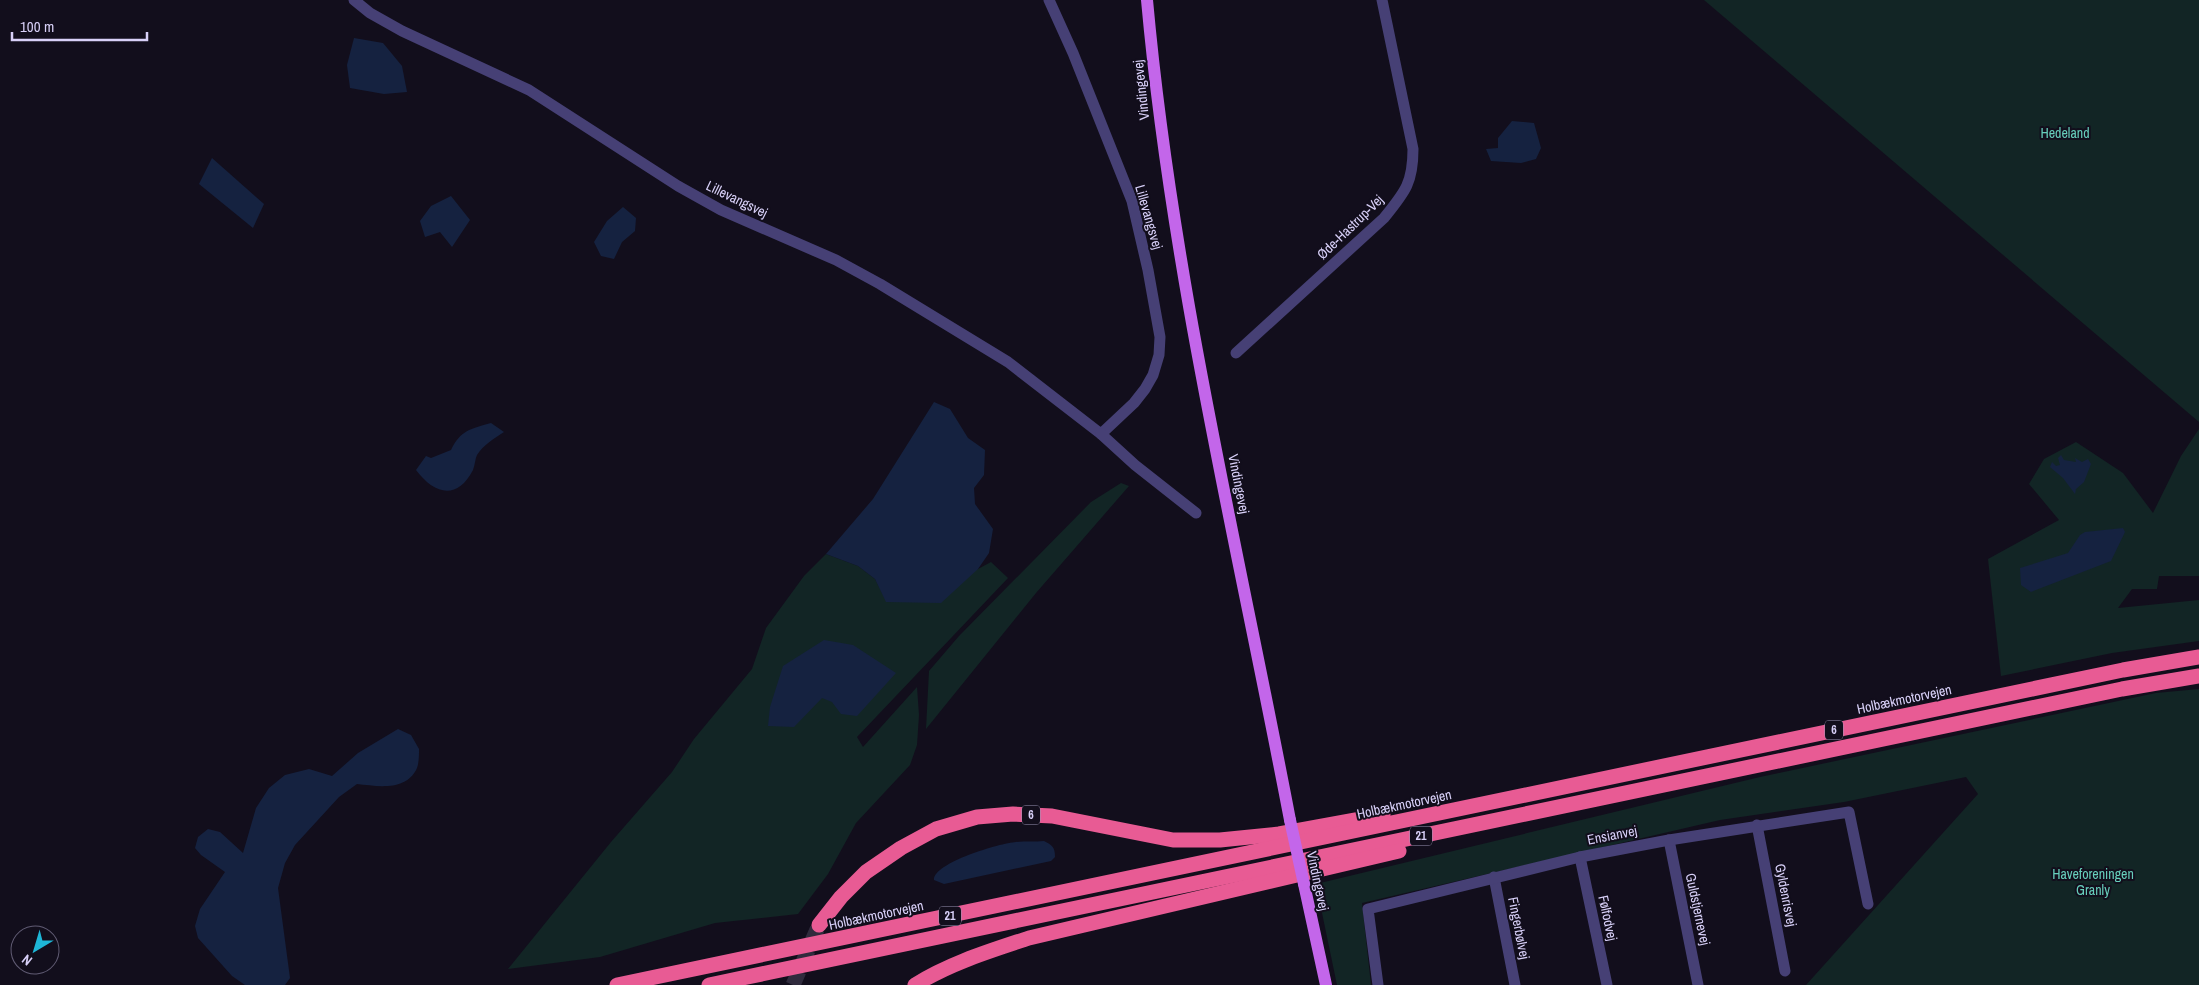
<svg xmlns="http://www.w3.org/2000/svg" width="2199" height="985" font-family="'Archivo Narrow',sans-serif">
  <style>
    .green { fill: #122525 }
    .water { fill: #152240 }
    .lines { fill: none; stroke-linecap: round; stroke-linejoin: round }
    .highway-tunnel { stroke: #302b3d; stroke-width: 15; stroke-dasharray: 15 8; stroke-linecap: butt }
    .minor { stroke: #464075; stroke-width: 11 }
    .major { stroke: #c366ea; stroke-width: 12 }
    .highway { stroke: #e85b94; stroke-width: 15 }
    .major-bridge { stroke: #c366ea; stroke-width: 12 }
    .labels { text-anchor: middle; dominant-baseline: central; stroke-width: 4; stroke-linejoin: round; paint-order: stroke }
    .shield { fill: #120e1c; stroke: #9d96b6; stroke-width: 1 }
    .shield-label { font-size: 12px; font-weight: bold; fill: #d8d0f8 }
    .street-label { font-size: 14px; fill: #d8d0f8; stroke: #120e1c }
    .park-label { font-size: 14px; fill: #67cebc; stroke: #120e1c }
  </style>
  <rect width="100%" height="100%" fill="#120e1c"/>
  <!-- green -->
  <g class="green">
    <path d="M1704,0H2199V422Z"/>
    <path d="M2199,429V576H2159L2157,589H2132L2118,608L2199,600V641L2112,653L2001,676L1988,559L2059,520L2029,484L2044,459L2076,442L2123,473L2153,513L2181,456Z"/>
    <path d="M1121,483L1129,486L1036,593L926,729L929,671L959,636L1091,502Z"/>
    <path d="M826,554L858,566L875,579L887,602L978,569L991,562L1008,578L857,737L863,747L917,687L919,715L917,745L910,765L856,823L828,874L798,914L715,923L600,957L508,969L611,842L672,772L694,739L752,669L766,628L804,576Z"/>
    <path d="M2199,689V985H1806L1978,794L1966,777L1844,802L1720,820L1362,903L1371,985H1337L1316,884L1760,777L2156,693Z"/>
  </g>
  <!-- water -->
  <g class="water">
    <path d="M354,38L383,43L402,66L407,92L384,94L350,88L347,65Z"/>
    <path d="M1512,121L1534,123L1541,148L1536,159L1521,163L1491,161L1486,149L1498,148V138Z"/>
    <path d="M212,158L264,204L253,228L199,184Z"/>
    <path d="M451,196L470,220L452,247L440,232L425,237L420,221L431,206Z"/>
    <path d="M623,207L636,218L635,231L622,242L614,259L601,256L594,242L607,221Z"/>
    <path d="M934,402L950,409L968,438L985,450L984,475L974,488L975,504L993,529L989,553L978,569L941,603L886,602L875,579L858,566L826,554L873,499Z"/>
    <path d="M491,423L504,432C495,438 483,445 477,455C475,459 475,465 473,470C457,501 434,494 416,470L426,456L431,458L451,450C461,430 470,429 491,423Z"/>
    <path d="M2061,455L2064,460L2076,462L2075,458L2082,462L2088,459L2091,464L2084,482L2076,489L2075,494L2063,478L2050,467L2052,462L2056,466L2060,465L2058,458Z"/>
    <path d="M2123,528L2125,532L2111,561L2031,592L2021,585L2020,568L2068,553L2080,535L2085,532Z"/>
    <path d="M824,640L853,645L896,673L857,716L841,714L832,702L822,698L794,727L768,726L770,707L783,666Z"/>
    <path d="M398,729L411,735L419,749C419,754 419,763 417,768C406,792 377,786 357,784L339,797L295,845L285,863L278,888L290,978L285,985H245L232,976L198,938L195,926L200,909L225,872L201,855L195,848L198,837L208,829L220,832L243,853L256,808L269,788L285,775L309,769L332,776L358,753Z"/>
    <path d="M1044,841C1052,845 1055,847 1055,857L1051,861L944,884L934,880C933,863 1000,843 1016,842C1026,841 1035,842 1044,841Z"/>
  </g>
  <g class="lines">
    <!-- highway-tunnel -->
    <path class="highway-tunnel" d="M793,985L819,925"/>
    <!-- minor -->
    <g class="minor">
      <path d="M354,0L370,13L402,31L529,90L678,186L721,210L836,260L880,284L1008,362L1101,434L1134,403L1145,389L1153,375L1159,355L1160,337L1148,270L1132,201L1073,53L1049,0"/>
      <path d="M1236,353L1384,218C1405,192 1413,183 1413,149L1382,0"/>
      <path d="M1101,434L1135,465L1196,513"/>
      <path d="M1757,825L1785,971"/>
      <path d="M1669,840L1698,985"/>
      <path d="M1580,857L1607,985"/>
      <path d="M1494,877L1515,985"/>
      <path d="M1378,985L1368,909L1580,857L1669,840L1849,812L1868,904"/>
    </g>
    <!-- major -->
    <g class="major">
      <path d="M1147,0C1172,277 1238,547 1290,820"/>
      <path d="M1304,884L1326,985"/>
    </g>
    <!-- highway -->
    <g class="highway">
      <path d="M819,925L841,897L866,872L901,848L936,829L977,817L1013,814L1052,816L1173,840H1220L1279,834L1383,815"/>
      <path d="M617,985L2123,670L2199,657"/>
      <path d="M709,985L2122,689L2199,676"/>
      <path d="M915,985C950,963 990,951 1029,938L1399,851"/>
    </g>
    <!-- major-bridge -->
    <path class="major-bridge" d="M1290,820L1304,884"/>
  </g>
  <g class="labels">
    <!-- shield labels -->
    <g class="shield">
      <rect x="1825" y="720.5" width="18" height="19" rx="4"/>
      <rect x="1022" y="805.5" width="18" height="19" rx="4"/>
      <rect x="1410" y="826.5" width="22" height="19" rx="4"/>
      <rect x="939" y="906.5" width="22" height="19" rx="4"/>
    </g>
    <g class="shield-label">
      <text x="1834" y="730">6</text>
      <text x="1031" y="815">6</text>
      <text x="1421" y="836">21</text>
      <text x="950" y="916">21</text>
    </g>
    <!-- street labels -->
    <g class="street-label">
      <text transform="translate(1141 90) rotate(-96)">Vindingevej</text>
      <text transform="translate(737 199) rotate(26)">Lillevangsvej</text>
      <text transform="translate(1149 217) rotate(74)">Lillevangsvej</text>
      <text transform="translate(1350 227) rotate(-44)">Øde-Hastrup-Vej</text>
      <text transform="translate(1239 484) rotate(79)">Vindingevej</text>
      <text transform="translate(1904 699) rotate(-12)">Holbækmotorvejen</text>
      <text transform="translate(1404 804) rotate(-12)">Holbækmotorvejen</text>
      <text transform="translate(1612 835) rotate(-11)">Ensianvej</text>
      <text transform="translate(1318 881) rotate(78)">Vindingevej</text>
      <text transform="translate(1786 895) rotate(79)">Gyldenrisvej</text>
      <text transform="translate(1698 909) rotate(78)">Guldstjernevej</text>
      <text transform="translate(876 915) rotate(-12)">Holbækmotorvejen</text>
      <text transform="translate(1608 918) rotate(78)">Følfodvej</text>
      <text transform="translate(1519 928) rotate(79)">Fingerbølvej</text>
    </g>
    <!-- park labels -->
    <g class="park-label">
      <text x="2065" y="133">Hedeland</text>
      <text x="2093" y="874">Haveforeningen<tspan x="2093" dy="16">Granly</tspan></text>
    </g>
  </g>
  <!-- north arrow -->
  <g transform="translate(35 950) rotate(218)"><circle r="24" fill="#120e1c" stroke="#615c74"/>
  <path d="M0-4L9 19L0 12L-9 19Z" fill="#1eb6d7"/>
  <text y="-8" font-size="14" font-weight="bold" text-anchor="middle" fill="#d8d0f8">N</text>
  </g>
  <!-- scale -->
  <path d="M12 32v8h135v-8" fill="none" stroke="#d8d0f8" stroke-width="2.5"/>
  <text x="20" y="32" font-size="15" fill="#d8d0f8" stroke="#120e1c" stroke-width="4" paint-order="stroke">100 m</text>
</svg>
